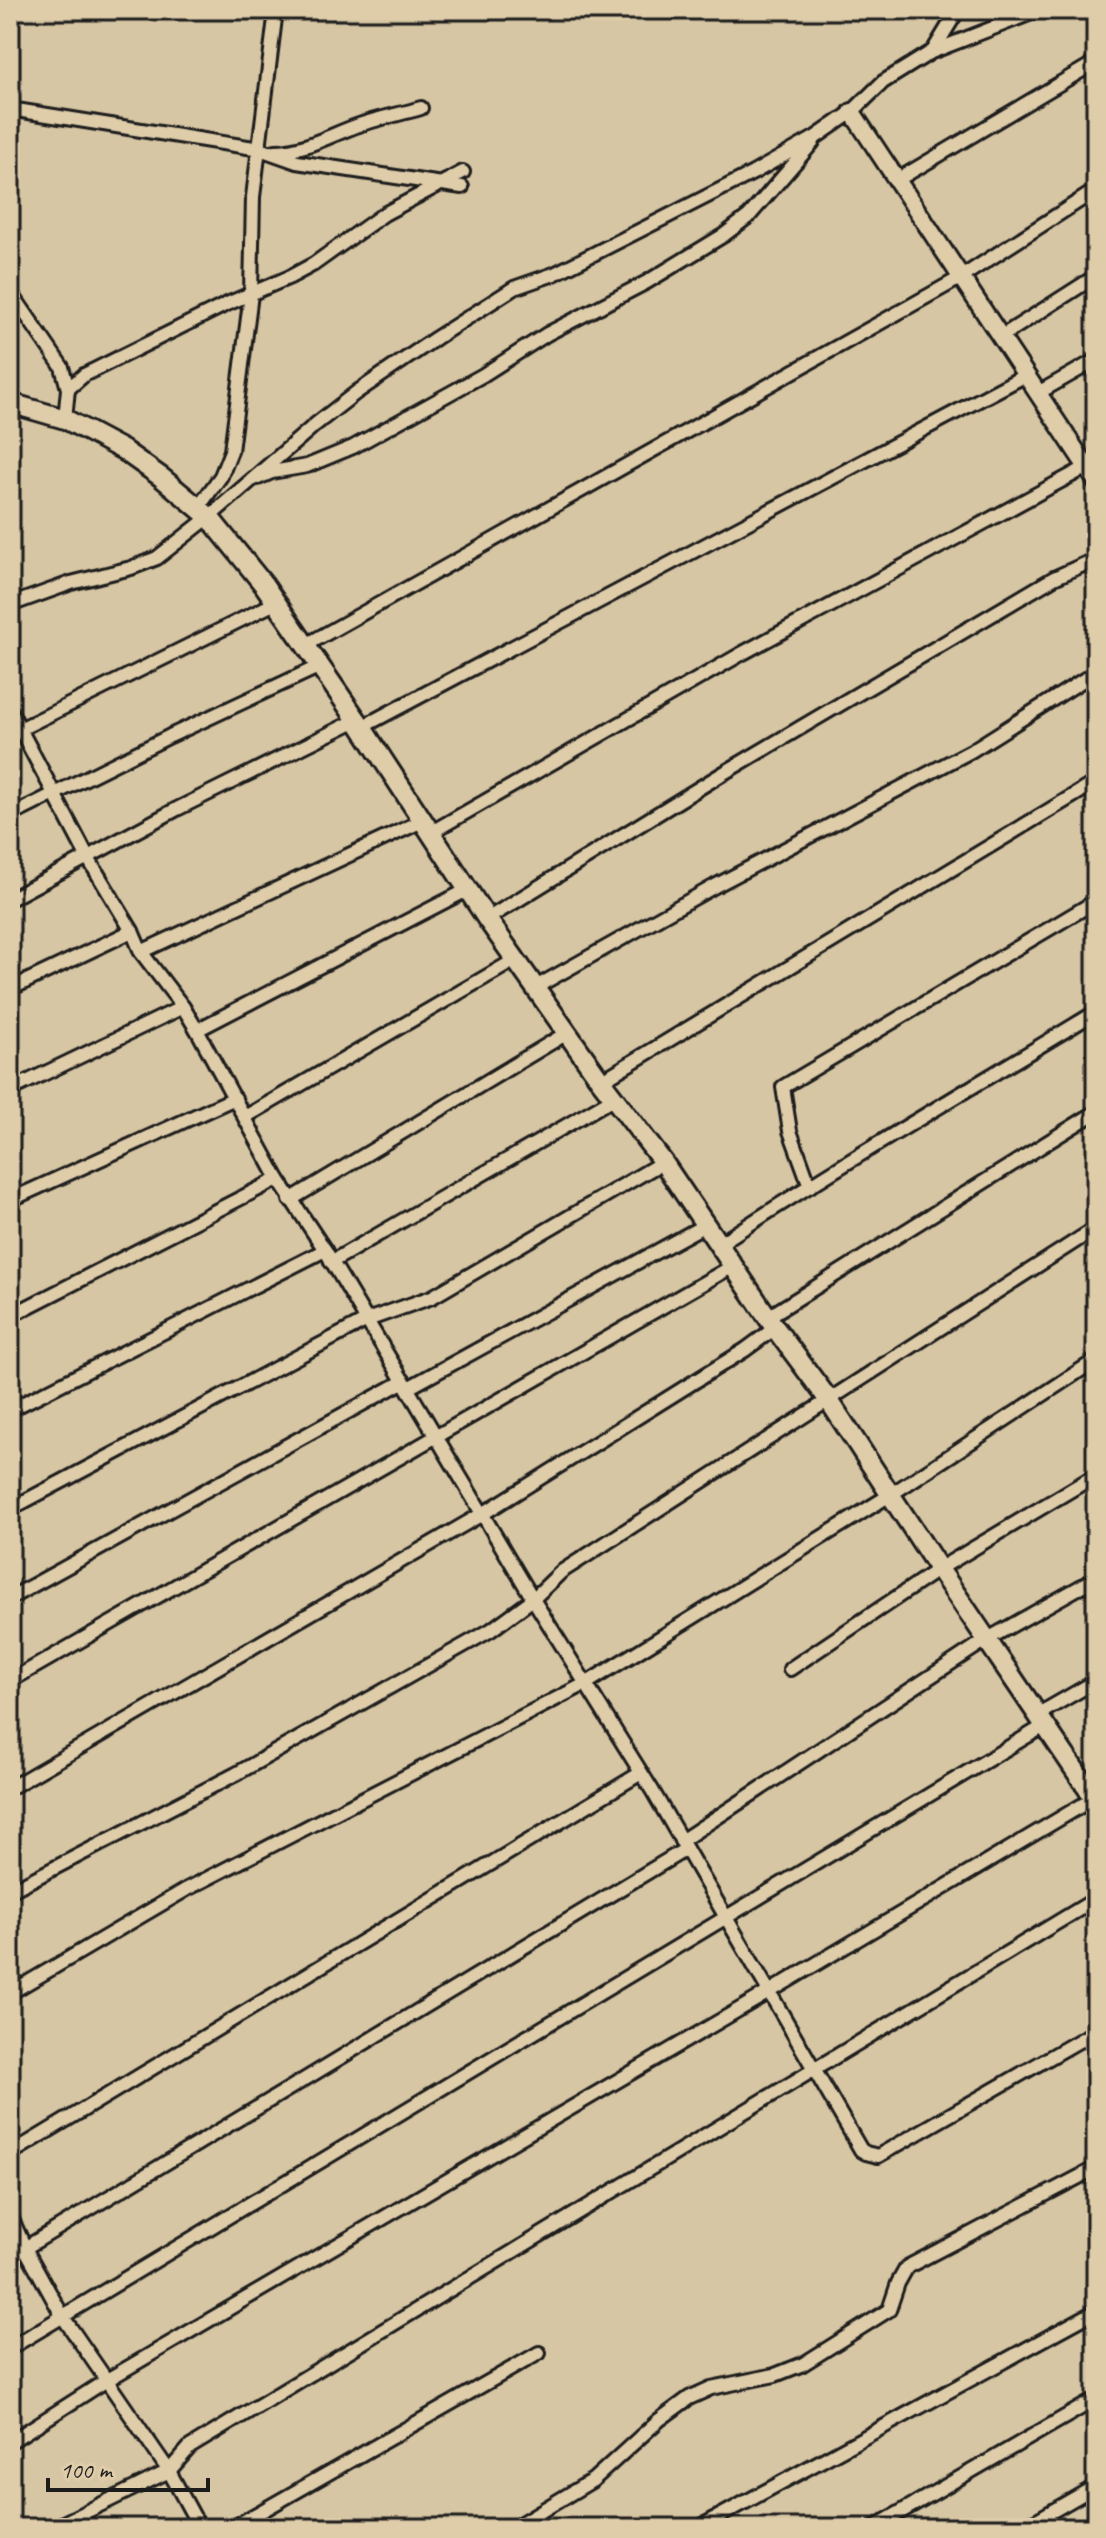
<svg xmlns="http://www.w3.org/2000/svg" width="1106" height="2538" font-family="Caveat,sans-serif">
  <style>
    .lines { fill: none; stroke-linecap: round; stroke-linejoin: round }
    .minor-casing { stroke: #1c1c1c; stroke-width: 18 }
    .secondary-casing { stroke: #1c1c1c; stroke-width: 22 }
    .primary-casing { stroke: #1c1c1c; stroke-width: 24 }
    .minor { stroke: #dfcdaa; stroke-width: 12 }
    .secondary { stroke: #dfcdaa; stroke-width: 16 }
    .primary { stroke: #dfcdaa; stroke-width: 18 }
  </style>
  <rect width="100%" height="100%" fill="#d7c6a4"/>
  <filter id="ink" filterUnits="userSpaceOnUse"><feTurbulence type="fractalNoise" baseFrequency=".0125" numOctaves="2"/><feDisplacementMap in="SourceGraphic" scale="16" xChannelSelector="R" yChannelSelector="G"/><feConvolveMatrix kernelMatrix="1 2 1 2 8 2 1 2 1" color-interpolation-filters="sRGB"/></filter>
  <g filter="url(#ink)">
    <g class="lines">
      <!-- minor casing -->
      <g class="minor-casing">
        <g id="minor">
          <path d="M934,51L1039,10"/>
          <path d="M10,109L260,149L297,162L462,187"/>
          <path d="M275,151C305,151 332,134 359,125C379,118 401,114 421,108"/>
          <path d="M897,180L1096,62"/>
          <path d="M10,291L62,367L68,389L65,419"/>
          <path d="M1002,336L1096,276"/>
          <path d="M68,389L84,375L227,304L290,277L314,264L384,214L463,172"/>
          <path d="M1038,393L1096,360"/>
          <path d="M258,478L272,472L307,466L353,447L483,375L547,334L647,282L724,235L749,216L813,142"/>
          <path d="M198,508L221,476L231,451L251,294L253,197L276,10"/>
          <path d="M10,605L71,583L131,568L157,558L209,517L316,424L357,392L436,338L514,288L554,274L753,173L816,137L852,112L883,82L933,51L958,10"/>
          <path d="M306,645L960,278L1096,190"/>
          <path d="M10,710L88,858L132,931L141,952L183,1007L197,1030L278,1179L325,1250L533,1599L652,1790L861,2150L866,2153L878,2156L1096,2031"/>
          <path d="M362,727L1026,375"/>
          <path d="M10,734L277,602"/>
          <path d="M10,816L170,736L320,666"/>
          <path d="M430,833L743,653L1096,462"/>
          <path d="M10,899L177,809L357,720"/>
          <path d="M487,919L722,774L1054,578L1096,559"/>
          <path d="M141,952L422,821"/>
          <path d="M536,987L715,886L971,751L1096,672"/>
          <path d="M10,989L132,931"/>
          <path d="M197,1030L467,890"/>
          <path d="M601,1081L1096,782"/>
          <path d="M10,1090L183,1007"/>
          <path d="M245,1117L515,960"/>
          <path d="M810,1186L790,1131L783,1087L1096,901"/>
          <path d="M10,1200L235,1098"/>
          <path d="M290,1200L567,1033"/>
          <path d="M719,1244C842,1163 970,1089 1096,1012"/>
          <path d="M331,1262L614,1098"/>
          <path d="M10,1316L278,1179"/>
          <path d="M768,1317L1096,1112"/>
          <path d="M408,1388L705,1225"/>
          <path d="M10,1410L325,1250"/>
          <path d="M10,1509L367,1320L432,1297L663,1162"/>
          <path d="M10,1598L404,1381"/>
          <path d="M790,1669L939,1569L1096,1475"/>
          <path d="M10,1681L733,1266"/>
          <path d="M1037,1715L1096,1681"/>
          <path d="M10,1788L484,1513L745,1350L775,1328"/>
          <path d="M681,1841L986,1640L1096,1578"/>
          <path d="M10,1891L236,1774L491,1630L533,1599L561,1572L1096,1228"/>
          <path d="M10,1993L187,1889L587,1683L890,1495L1096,1360"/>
          <path d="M10,2154L641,1773"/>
          <path d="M10,2215L25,2248L63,2317L169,2471L200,2528"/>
          <path d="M10,2257L686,1849"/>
          <path d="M10,2348L1044,1726"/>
          <path d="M10,2442L107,2380L769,1992L1096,1797"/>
          <path d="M53,2528L169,2471L190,2447L1096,1899"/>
          <path d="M232,2528L539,2353"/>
          <path d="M513,2528L593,2480L659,2420L689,2398L711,2388L775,2375L803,2364L889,2310L898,2283L907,2267L1096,2168"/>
          <path d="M698,2528L1096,2311"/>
          <path d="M873,2528L1096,2399"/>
          <path d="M1023,2528L1096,2486"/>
        </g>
      </g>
      <!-- secondary casing -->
      <g class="secondary-casing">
        <path id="secondary" d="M852,112L1096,481"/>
      </g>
      <!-- primary casing -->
      <g class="primary-casing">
        <path id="primary" d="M10,403L65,419L123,450L161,477L209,517L264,585L357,720L487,919L601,1081L663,1162L775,1328L828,1399L939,1569L1096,1801"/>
      </g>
      <!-- minor -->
      <use href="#minor" class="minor"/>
      <!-- secondary -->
      <use href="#secondary" class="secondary"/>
      <!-- primary -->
      <use href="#primary" class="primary"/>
    </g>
  </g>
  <!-- margin -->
  <rect width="1106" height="2538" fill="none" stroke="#dfcdaa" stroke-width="40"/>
  <rect x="20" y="20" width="1066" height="2498" fill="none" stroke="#1c1c1c" stroke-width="3" filter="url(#ink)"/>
  <!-- scale -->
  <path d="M48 2478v12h160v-12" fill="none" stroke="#1c1c1c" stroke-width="4"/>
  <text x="60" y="2478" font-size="24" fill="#1c1c1c" stroke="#dfcdaa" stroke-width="6" paint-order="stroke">100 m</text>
</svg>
